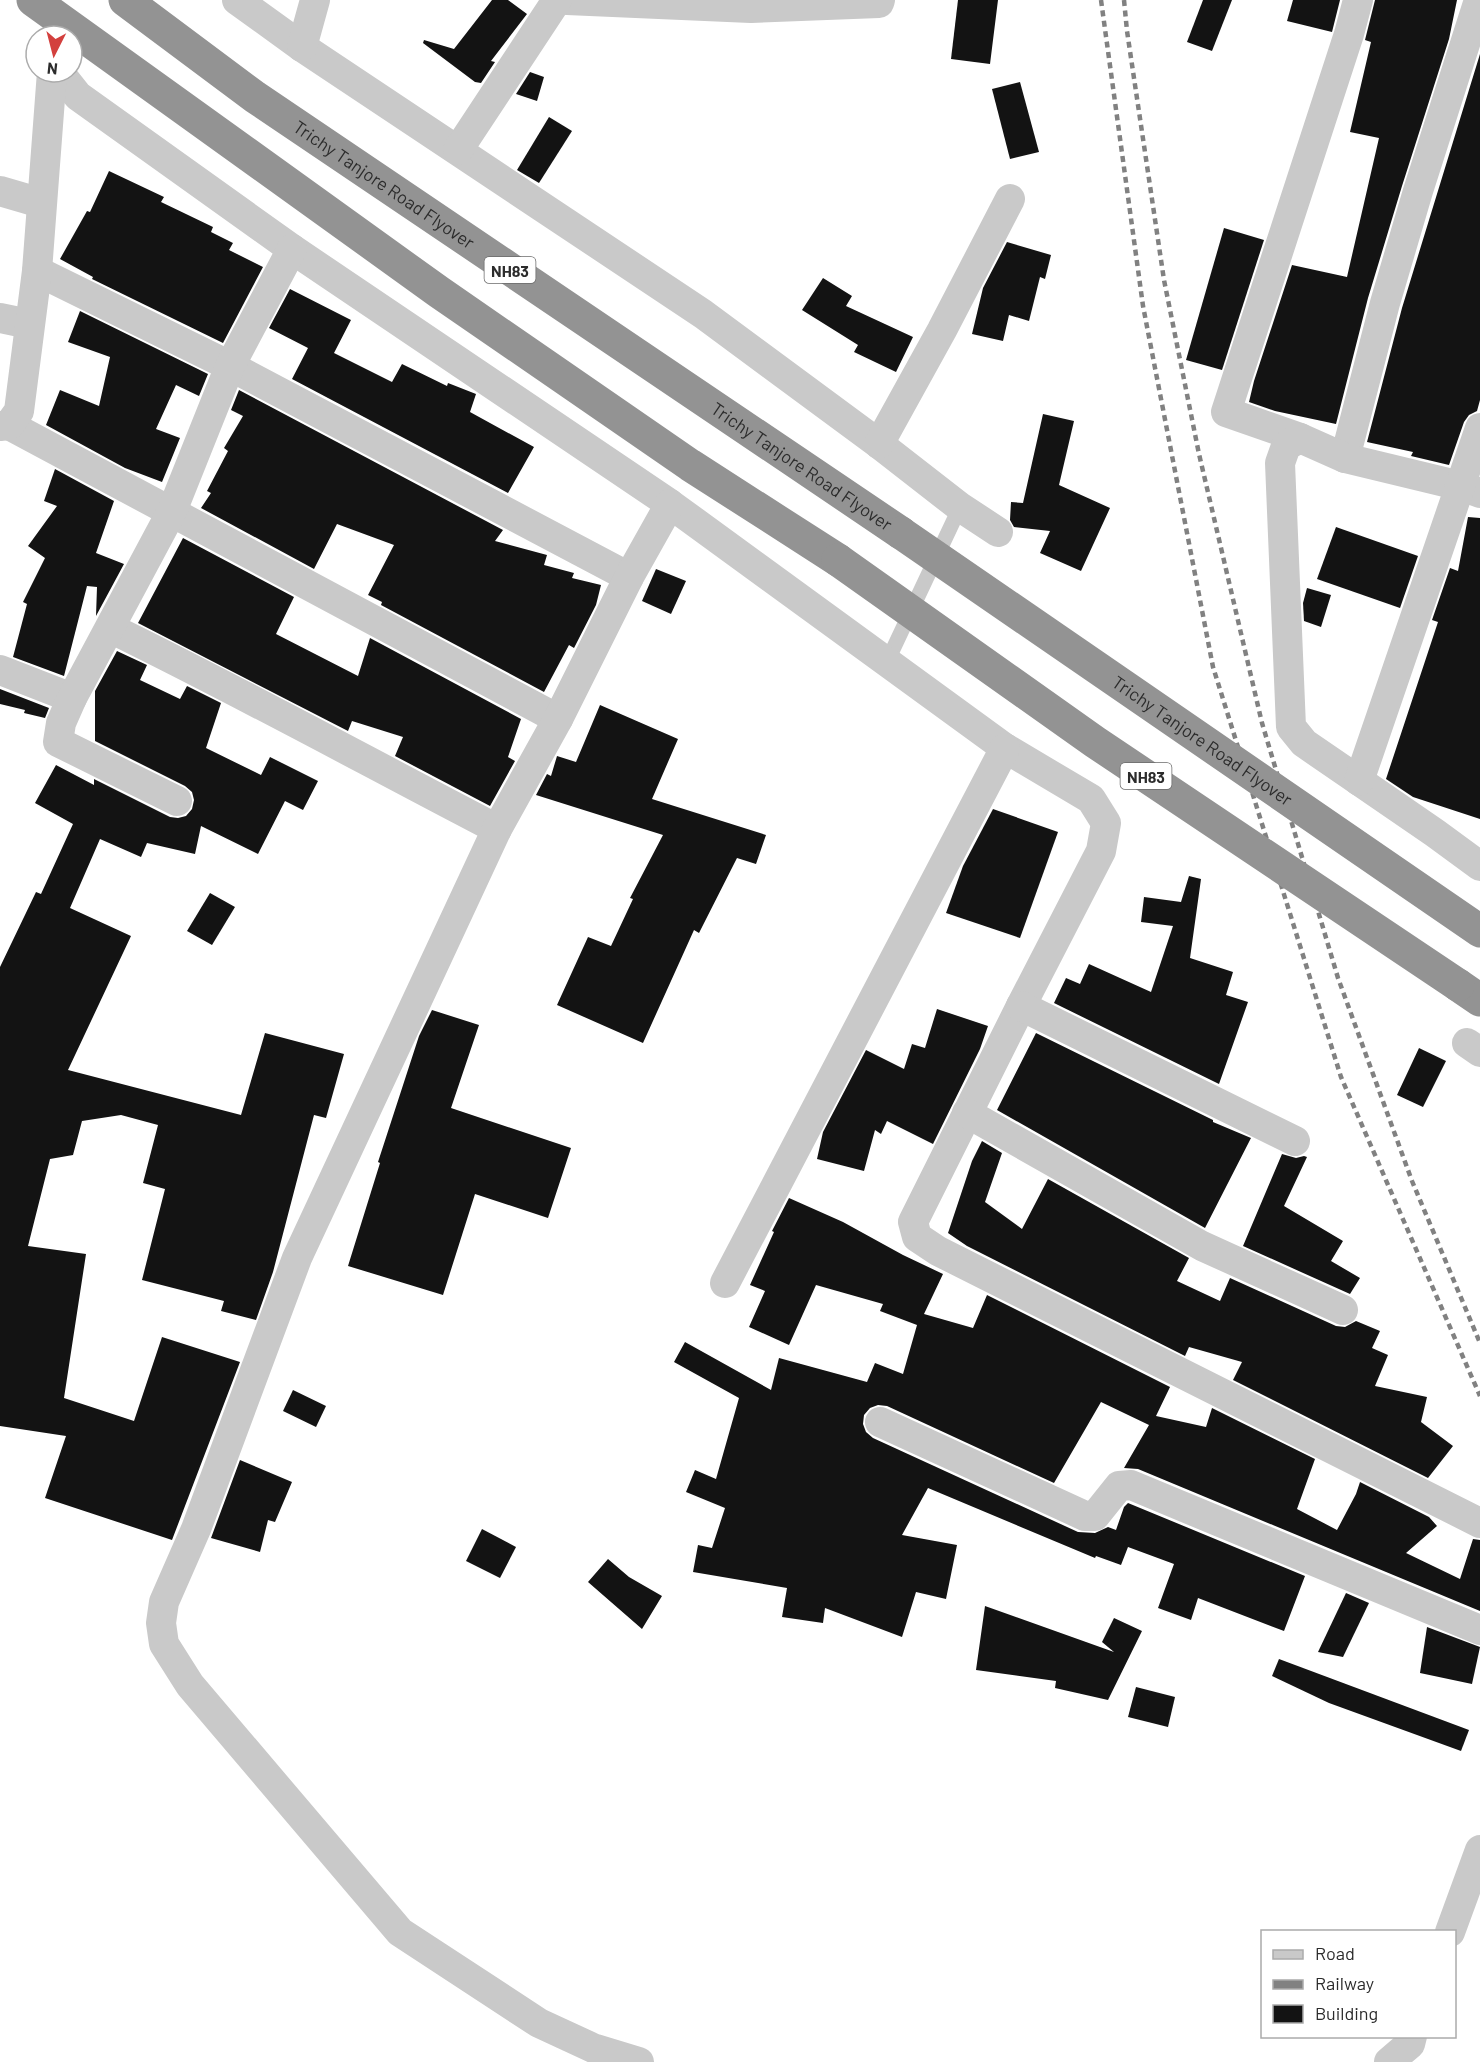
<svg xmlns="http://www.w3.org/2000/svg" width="1480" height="2062" font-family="Barlow,sans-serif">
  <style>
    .building { fill: #131313 }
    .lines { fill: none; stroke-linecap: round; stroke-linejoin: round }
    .lane { stroke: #c9c9c9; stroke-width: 15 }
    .street { stroke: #c9c9c9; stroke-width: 30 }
    .highway { stroke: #939393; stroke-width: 33 }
    .rail { stroke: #818181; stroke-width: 4.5; stroke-dasharray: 6 4.5; stroke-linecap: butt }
    .highway-bridge { stroke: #939393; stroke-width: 33 }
    .labels { text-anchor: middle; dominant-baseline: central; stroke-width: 6; stroke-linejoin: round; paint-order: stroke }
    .shield { fill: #fff; stroke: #6b6b6b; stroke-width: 1.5 }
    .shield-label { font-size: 16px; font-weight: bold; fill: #2c2c2c }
    .street-label { font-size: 18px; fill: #2c2c2c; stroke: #fff }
  </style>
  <rect width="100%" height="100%" fill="#fff"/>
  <!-- building -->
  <g class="building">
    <path d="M492,0H508L527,14L491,61L495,62L481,83L475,82L423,43L424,40L454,49Z"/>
    <path d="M958,0H998L990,64L951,59Z"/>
    <path d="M1203,0H1232L1212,51L1187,42Z"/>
    <path d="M1293,0H1340L1332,32L1287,21Z"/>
    <path d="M1375,0H1457L1449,39L1402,186L1368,298L1336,424L1275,411L1249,402L1254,381L1292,265L1347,277L1379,138L1350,132L1371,42L1365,40Z"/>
    <path d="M1480,54V400L1477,411L1469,415L1464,422L1449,465L1411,456L1413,452L1367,442L1402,308Z"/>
    <path d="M530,72L544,77L537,101L516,94Z"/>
    <path d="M1020,82L1039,152L1010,159L992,89Z"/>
    <path d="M549,117L572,131L539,183L517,170Z"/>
    <path d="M109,171L164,197L161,202L213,227L211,232L233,243L229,250L263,267L223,343L92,279L93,277L60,259L87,211L90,212Z"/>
    <path d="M1224,228L1264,240L1222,370L1186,360Z"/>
    <path d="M1007,242L1051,255L1045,279L1040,277L1029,321L1009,315L1003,341L972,334L983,288Z"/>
    <path d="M823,278L852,296L846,306L913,337L896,372L854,352L858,345L802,310Z"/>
    <path d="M290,289L351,320L334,353L392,382L402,364L447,386L448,383L476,394L470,412L534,447L508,493L292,379L308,348L269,328Z"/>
    <path d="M80,311L208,374L199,396L176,385L156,429L180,438L162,482L125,468L46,425L60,390L99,406L110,357L68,342Z"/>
    <path d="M239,390L503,530L495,541L547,555L544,565L574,573L572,578L601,585L596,605L574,648L569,645L544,692L381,605L382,602L368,595L394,545L337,524L314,569L201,508L211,493L207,491L228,451L224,448L243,416L231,410Z"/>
    <path d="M1043,414L1074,421L1059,485L1110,508L1081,571L1040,553L1050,531L1014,527L1010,520L1011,502L1023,503Z"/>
    <path d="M55,469L114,501L96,553L124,564L96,616L97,587L87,586L64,676L13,657L27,604L23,602L45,558L28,546L57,506L44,501Z"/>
    <path d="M1468,517L1480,518V819L1413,797L1386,779L1438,622L1432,620L1450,568L1458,571Z"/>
    <path d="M1336,527L1418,556L1400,608L1317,579Z"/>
    <path d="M183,538L294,597L276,634L358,676L370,638L521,719L508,757L515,761L490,806L395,756L403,737L352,721L348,731L138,623Z"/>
    <path d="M656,569L686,581L671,614L642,601Z"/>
    <path d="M1307,588L1331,595L1321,627L1304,621L1303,603Z"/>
    <path d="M117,651L147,665L140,680L180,699L187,686L221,703L206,748L261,775L270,757L318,781L303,810L285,801L258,854L201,826L195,854L147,843L141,857L100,839L70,908L131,936L68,1070L241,1115L265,1033L344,1054L326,1118L314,1115L273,1272L256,1320L221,1311L224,1301L142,1280L165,1189L143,1183L158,1125L121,1115L82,1121L73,1155L50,1159L28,1246L86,1254L64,1398L134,1421L162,1337L240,1362L172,1540L45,1498L66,1436L0,1426V967L36,892L41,894L73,824L35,803L56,765L94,785V779L170,817L178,818L186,816L192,809L194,800L192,792L185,786L95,741V691Z"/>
    <path d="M0,689L49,708L45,718L24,713L25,710L0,704Z"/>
    <path d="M600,705L678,739L652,799L766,835L756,864L737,858L699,933L694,930L643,1043L557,1005L588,937L611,946L633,899L630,898L663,835L536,795L547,774L551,776L557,756L576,762Z"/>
    <path d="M993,809L1058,832L1020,938L946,913L963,866Z"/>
    <path d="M1189,876L1201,879L1190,958L1233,972L1226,995L1248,1002L1219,1084L1054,1003L1066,978L1080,984L1089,964L1151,992L1173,926L1141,922L1144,897L1181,902Z"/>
    <path d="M210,893L235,907L212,945L187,931Z"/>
    <path d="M937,1009L988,1026L980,1049L933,1144L887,1121L881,1134L875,1130L864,1171L817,1159L823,1132L866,1050L904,1069L912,1044L925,1048Z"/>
    <path d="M432,1010L479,1025L451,1108L571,1148L548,1218L475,1194L443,1295L348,1266L380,1163L378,1162L419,1036Z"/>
    <path d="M1036,1033L1213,1120V1122L1251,1138L1205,1228L997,1110Z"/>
    <path d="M1419,1048L1446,1061L1423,1107L1397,1095Z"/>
    <path d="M982,1141L1002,1153L985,1202L1022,1229L1048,1179L1189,1258L1177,1281L1220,1301L1230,1278L1336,1326L1345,1327L1356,1321L1380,1331L1372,1348L1388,1355L1375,1386L1427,1397L1421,1422L1453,1446L1428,1478L1233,1380L1242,1362L1189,1347L1185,1356L967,1246L948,1233L972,1161Z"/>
    <path d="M1282,1154L1296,1158L1304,1156L1307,1157L1284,1206L1343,1241L1331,1261L1360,1278L1350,1294L1243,1246Z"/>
    <path d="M789,1198L843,1222L903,1255L943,1274L924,1314L973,1328L987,1295L1170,1387L1156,1416L1206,1427L1212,1408L1315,1459L1297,1509L1337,1530L1356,1494L1360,1482L1429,1517L1437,1526L1406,1553L1460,1579L1473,1539L1480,1540V1611L1138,1469L1124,1468L1149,1425L1101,1402L1054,1483L887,1406L878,1405L870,1408L864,1415L863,1424L866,1432L873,1438L1078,1532L1095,1533L1108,1527L1116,1530L1124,1507L1128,1503L1305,1576L1284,1631L1198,1598L1191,1620L1158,1608L1174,1564L1128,1547L1121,1565L1096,1556L1095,1558L928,1488L902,1535L957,1545L946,1599L916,1592L902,1637L825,1608L823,1623L782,1617L787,1588L693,1572L698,1545L712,1548L725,1508L686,1492L695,1470L716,1479L739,1398L674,1362L685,1342L771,1390L779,1358L867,1382L875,1363L903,1374L917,1325L880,1311L883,1304L816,1285L789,1345L749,1327L765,1291L750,1285L774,1232L772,1231Z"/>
    <path d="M293,1390L326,1406L316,1427L283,1411Z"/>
    <path d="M240,1460L292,1482L275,1522L268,1520L260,1552L211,1538Z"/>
    <path d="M482,1529L516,1547L500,1578L466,1561Z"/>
    <path d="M608,1559L629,1577L662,1596L642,1629L588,1582Z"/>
    <path d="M1346,1593L1369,1603L1343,1657L1318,1652Z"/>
    <path d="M985,1606L1114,1652L1102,1642L1114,1618L1142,1631L1108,1700L1055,1688L1056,1681L976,1670Z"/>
    <path d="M1427,1627L1480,1647L1472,1684L1420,1673Z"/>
    <path d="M1279,1659L1469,1730L1461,1751L1329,1703L1272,1676Z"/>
    <path d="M1136,1687L1175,1697L1168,1727L1128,1717Z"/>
  </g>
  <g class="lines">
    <!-- lane -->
    <path class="lane" d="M887,662L960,507"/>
    <!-- street -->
    <g class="street">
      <path d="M237,0L302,47L703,314L879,444L960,507L998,532"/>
      <path d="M567,0L751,8L879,3L880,0"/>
      <path d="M302,47L315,0"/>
      <path d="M59,72L78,96L292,249L670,504L1005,748L1091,799L1106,823L1101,851L1021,1006L913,1222L917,1237L938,1251L1480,1523"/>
      <path d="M458,150L557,0"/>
      <path d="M0,191L41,203"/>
      <path d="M37,271L230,366L629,577"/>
      <path d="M0,318L29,324"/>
      <path d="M9,425L558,719"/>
      <path d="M0,426L9,425L19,411L37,271L52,72"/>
      <path d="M1300,438L1226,412L1349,34L1358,0"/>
      <path d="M879,444L942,330L1010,199"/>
      <path d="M1345,458L1385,303L1418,191L1479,0"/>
      <path d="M1480,493L1461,486L1345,458L1300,438L1286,446L1280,463L1291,727L1304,743L1435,833L1480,866"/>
      <path d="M110,628C241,692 368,762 497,829"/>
      <path d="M0,670L72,698"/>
      <path d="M1359,781L1480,428"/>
      <path d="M177,801L58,742L61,723L72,698L172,511L230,366L292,249"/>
      <path d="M1021,1006L1295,1141"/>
      <path d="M1467,1043L1480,1052"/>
      <path d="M967,1113L1202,1246L1343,1310"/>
      <path d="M725,1283L1005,748"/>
      <path d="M880,1422L1085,1516H1095L1119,1486L1131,1485L1480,1630"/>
      <path d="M1450,1932L1480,1850"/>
      <path d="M639,2062L593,2048L539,2023L400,1932L190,1685L164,1644L161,1623L164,1602L196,1529L297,1258L497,829L558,719L629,577L670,504"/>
      <path d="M1389,2062L1410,2044L1412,2036"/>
    </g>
    <!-- highway -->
    <g class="highway">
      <path d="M33,0L439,292L690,465L838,560"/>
      <path id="s1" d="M125,0L255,97L901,533"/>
      <path d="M1458,985L1480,1000"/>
    </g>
    <!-- rail -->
    <g class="rail">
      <path d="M1101,0L1143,306L1213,667L1341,1077L1480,1396"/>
      <path d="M1124,0L1127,31L1164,280L1199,454L1262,723L1338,978L1412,1181L1480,1343"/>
    </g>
    <!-- highway-bridge -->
    <g class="highway-bridge">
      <path id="s2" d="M901,533L1480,931"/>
      <path d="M838,560L1095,742L1458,985"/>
    </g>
  </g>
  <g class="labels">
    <!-- shield labels -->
    <g class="shield">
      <rect x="484.5" y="257" width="51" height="26" rx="4.5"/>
      <rect x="1120.5" y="763" width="51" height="26" rx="4.5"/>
    </g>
    <g class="shield-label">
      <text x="510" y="270">NH83</text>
      <text x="1146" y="776">NH83</text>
    </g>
    <!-- street labels -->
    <g class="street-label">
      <text stroke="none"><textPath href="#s1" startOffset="318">Trichy Tanjore Road Flyover</textPath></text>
      <text stroke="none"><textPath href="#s1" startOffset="822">Trichy Tanjore Road Flyover</textPath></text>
      <text stroke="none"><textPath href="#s2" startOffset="366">Trichy Tanjore Road Flyover</textPath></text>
    </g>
  </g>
  <!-- legend -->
  <rect x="1261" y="1930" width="195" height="108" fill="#ffffff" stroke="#ababab" stroke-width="1.5"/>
  <rect x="1273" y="1950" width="30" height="9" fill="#c9c9c9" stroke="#ababab" stroke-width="1.5"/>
  <text x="1315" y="1960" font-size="18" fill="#2c2c2c">Road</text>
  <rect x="1273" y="1980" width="30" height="9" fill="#818181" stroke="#ababab" stroke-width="1.5"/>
  <text x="1315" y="1990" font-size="18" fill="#2c2c2c">Railway</text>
  <rect x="1273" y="2005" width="30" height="18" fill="#131313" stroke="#ababab" stroke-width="1.5"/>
  <text x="1315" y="2020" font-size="18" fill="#2c2c2c">Building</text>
  <!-- north arrow -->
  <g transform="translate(54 54) rotate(186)"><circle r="28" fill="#ffffff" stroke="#ababab" stroke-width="1.5"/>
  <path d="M0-4.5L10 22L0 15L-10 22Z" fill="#d3403e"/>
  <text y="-9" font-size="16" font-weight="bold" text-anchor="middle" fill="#2c2c2c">N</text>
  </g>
</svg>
